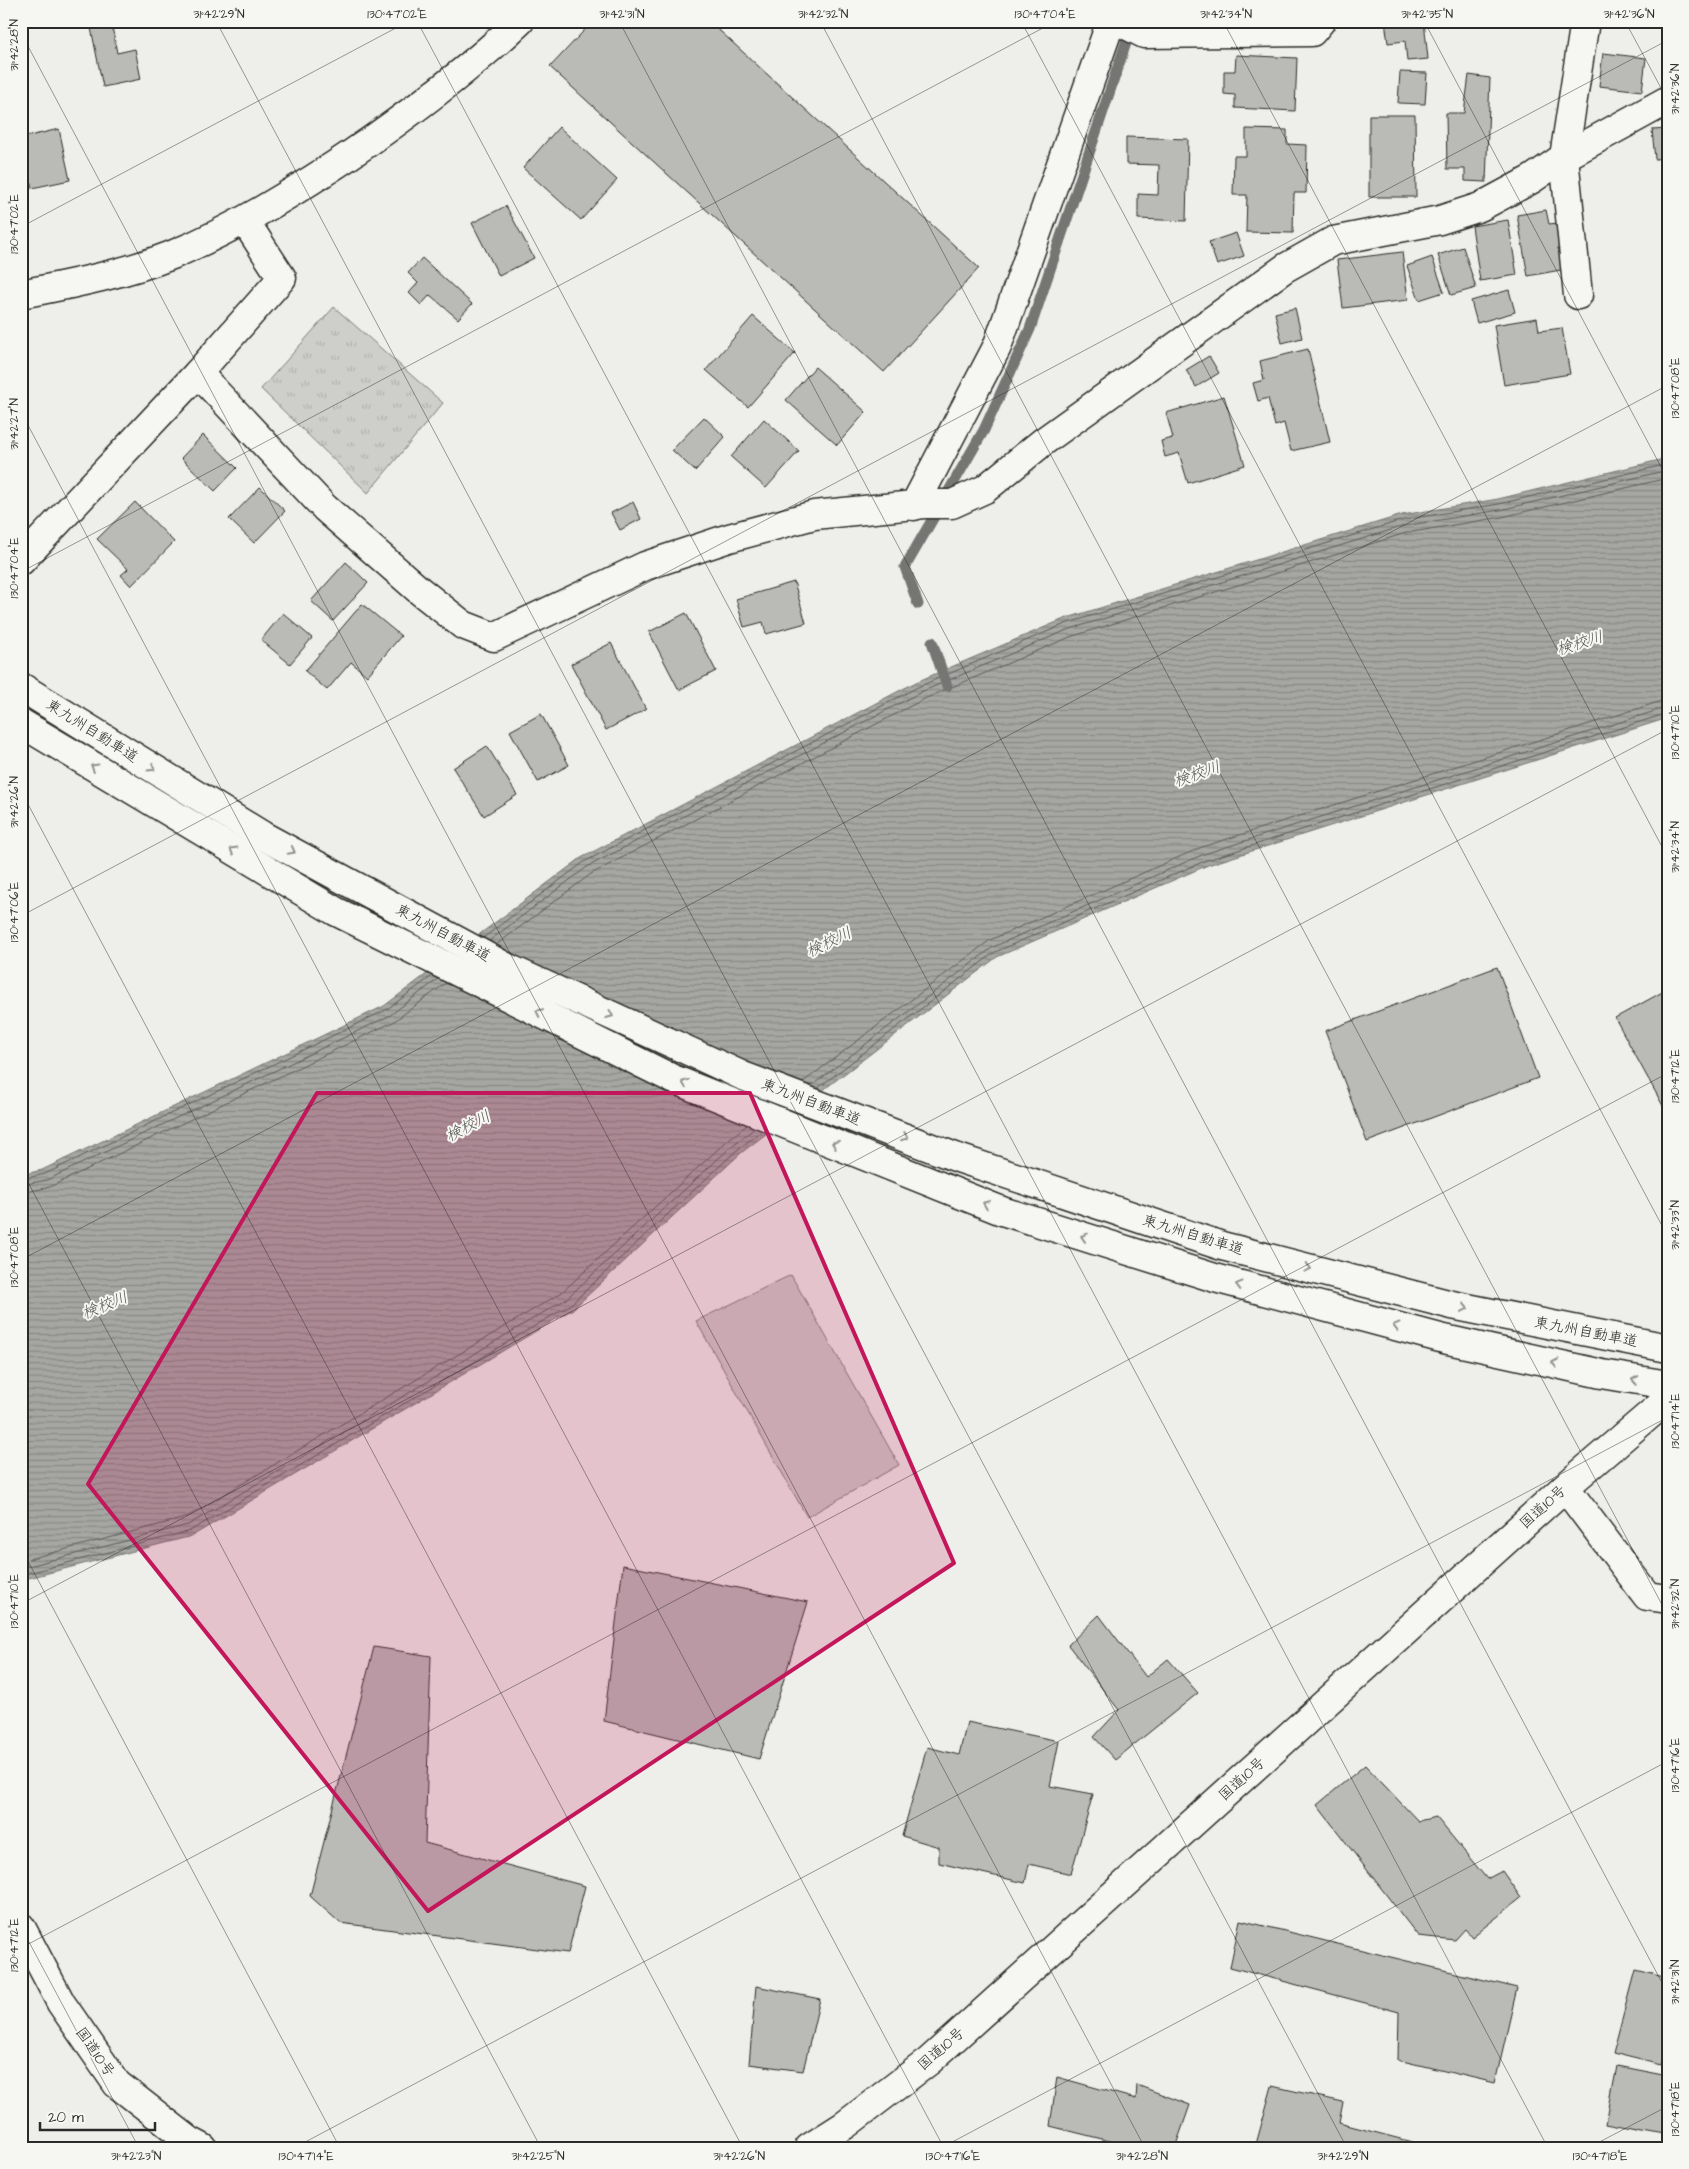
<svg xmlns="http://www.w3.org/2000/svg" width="1689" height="2169" font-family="'Architects Daughter','Klee One',sans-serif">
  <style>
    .grass { fill: url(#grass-tufts); stroke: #7c7c7a }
    .garden { fill: #cececa; stroke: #7c7c7a }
    .water { fill: url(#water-rules); stroke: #757573 }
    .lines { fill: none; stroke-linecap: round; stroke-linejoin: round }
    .shore { stroke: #5c5c5b; stroke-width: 1 }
    .stream { stroke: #757573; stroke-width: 11 }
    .building { fill: #babab7; stroke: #2b2b2b }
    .street-casing { stroke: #2b2b2b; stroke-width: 31 }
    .secondary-casing { stroke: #2b2b2b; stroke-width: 31 }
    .highway-casing { stroke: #2b2b2b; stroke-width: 31 }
    .street { stroke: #f6f6f2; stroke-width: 28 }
    .secondary { stroke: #f6f6f2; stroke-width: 28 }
    .highway { stroke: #f6f6f2; stroke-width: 28 }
    .oneway { stroke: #90908e }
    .marked { fill: #c2185b; fill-opacity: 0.2; stroke: #c2185b; stroke-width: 4; stroke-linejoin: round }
    .ticks { fill: none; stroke: #2b2b2b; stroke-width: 1; stroke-opacity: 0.45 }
    .labels { text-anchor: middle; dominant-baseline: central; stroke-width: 4; stroke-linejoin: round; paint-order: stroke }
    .street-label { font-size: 15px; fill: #2b2b2b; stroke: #f6f6f2 }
    .water-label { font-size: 16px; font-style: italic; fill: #565655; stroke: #f6f6f2 }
    .neatline { fill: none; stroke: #2b2b2b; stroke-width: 2 }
    .ticks-label { font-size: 12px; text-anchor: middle; fill: #2b2b2b }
  </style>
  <defs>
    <pattern id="grass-tufts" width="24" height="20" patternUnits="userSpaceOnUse" patternTransform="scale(1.25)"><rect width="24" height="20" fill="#cececa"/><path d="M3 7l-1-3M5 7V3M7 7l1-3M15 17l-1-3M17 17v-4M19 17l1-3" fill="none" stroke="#b1b1ae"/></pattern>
    <pattern id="water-rules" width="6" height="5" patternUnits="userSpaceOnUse" patternTransform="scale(1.25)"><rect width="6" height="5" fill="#a6a6a3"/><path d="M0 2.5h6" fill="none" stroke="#878785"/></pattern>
  </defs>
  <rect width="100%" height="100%" fill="#eeeeea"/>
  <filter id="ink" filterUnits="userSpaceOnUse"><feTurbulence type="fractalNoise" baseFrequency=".02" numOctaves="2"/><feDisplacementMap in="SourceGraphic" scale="10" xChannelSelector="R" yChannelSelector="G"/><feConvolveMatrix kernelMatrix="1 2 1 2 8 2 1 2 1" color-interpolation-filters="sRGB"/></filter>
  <g filter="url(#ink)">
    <!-- grass -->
    <path class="grass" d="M334,307L443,403L368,493L261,389Z"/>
    <!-- garden -->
    <path class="garden" d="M791,1275L899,1465L807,1517L696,1321Z"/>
    <!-- water -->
    <path class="water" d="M1668,458V718L1208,865L997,957L741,1153L573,1309L192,1536L21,1580V1175L42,1170L384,1006L581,858L916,682L1064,619L1402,515L1498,499Z"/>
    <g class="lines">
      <!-- shore -->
      <g class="shore">
        <path d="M483,938L584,862L918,687L1065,624L1403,520L1499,504L1668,464"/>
        <path d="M489,941L587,867L921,692L1067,630L1404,526L1500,510L1668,470"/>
        <path d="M496,945L591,874L924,699L1070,637L1406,533L1502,517L1668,478"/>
        <path d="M802,1083L990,940L1202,847L1668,699"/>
        <path d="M811,1086L993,947L1204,854L1668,707"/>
        <path d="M818,1088L995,952L1207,860L1668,713"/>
        <path d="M21,1179L45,1174L386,1010L432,976"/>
        <path d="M21,1185L47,1180L389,1016L438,979"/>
        <path d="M21,1193L50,1187L393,1022L446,983"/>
        <path d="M21,1561L185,1518L561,1293L728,1140L747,1125"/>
        <path d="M21,1568L188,1525L566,1299L733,1145L755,1128"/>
        <path d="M21,1575L190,1531L570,1305L737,1150L762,1131"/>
      </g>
      <!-- stream -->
      <g class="stream">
        <path d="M918,604L905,567L984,430L1030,329L1131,28"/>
        <path d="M932,642L947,686"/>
      </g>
    </g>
    <!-- building -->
    <g class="building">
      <path d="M96,21H111L117,53L135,49L141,79L103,87L90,23Z"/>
      <path d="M593,21H709L979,268L884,372L550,67Z"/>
      <path d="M1385,21H1424L1428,59L1407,61L1405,41L1388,43Z"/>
      <path d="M1603,53L1646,58L1642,91L1599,86Z"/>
      <path d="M1236,55L1297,58L1295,111L1235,108V95L1224,94V71H1235Z"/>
      <path d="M1400,72L1427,73L1425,104L1398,103Z"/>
      <path d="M1469,75L1490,78L1486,182L1465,181V169H1447L1446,113H1464Z"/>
      <path d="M1369,115H1415L1416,197H1369Z"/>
      <path d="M559,127L617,180L581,220L523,168Z"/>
      <path d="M59,129L70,180L32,188L21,138Z"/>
      <path d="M1246,129L1287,130V144L1307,145L1306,193H1294L1293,233L1246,232L1247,195H1233L1234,156H1246Z"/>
      <path d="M1668,129V158L1655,159L1652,130Z"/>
      <path d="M1126,137L1188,139L1186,221L1138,219V194L1158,195L1159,165L1126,164Z"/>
      <path d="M506,206L534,258L499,276L472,223Z"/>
      <path d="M1546,210L1549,224L1557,223L1566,269L1528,276L1517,215Z"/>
      <path d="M1508,220L1517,275L1480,281L1472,226Z"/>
      <path d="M1236,233L1244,256L1217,265L1209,242Z"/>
      <path d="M1463,247L1476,288L1451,295L1438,255Z"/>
      <path d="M1402,252L1408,300L1343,308L1337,260Z"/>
      <path d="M1432,257L1444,292L1419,300L1407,266Z"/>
      <path d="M422,258L472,304L458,319L430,295L421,305L409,293L418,283L408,273Z"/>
      <path d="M1509,290L1515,312L1477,323L1471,301Z"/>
      <path d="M1295,308L1302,338L1282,343L1275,313Z"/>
      <path d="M753,316L795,353L748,407L706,370Z"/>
      <path d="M1537,318L1539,331L1562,328L1570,374L1504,385L1494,325Z"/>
      <path d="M1308,349L1330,442L1291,451L1284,423L1275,426L1268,398L1258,401L1253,383L1264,380L1260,361Z"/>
      <path d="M1209,356L1219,373L1196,387L1186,370Z"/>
      <path d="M815,367L866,412L837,445L786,400Z"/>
      <path d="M1224,396L1245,465L1188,483L1179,453L1165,457L1161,441L1173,438L1166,413Z"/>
      <path d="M704,417L725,437L695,471L672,450Z"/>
      <path d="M764,419L799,451L766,488L731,457Z"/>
      <path d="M203,435L237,468L215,491L181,458Z"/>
      <path d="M260,487L285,511L254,543L229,519Z"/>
      <path d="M135,502L174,542L131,586L121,575L128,569L97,539Z"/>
      <path d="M633,502L641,519L620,530L611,513Z"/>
      <path d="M346,562L368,583L333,621L311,601Z"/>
      <path d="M794,582L806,623L766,634L763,622L744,627L736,599Z"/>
      <path d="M362,604L401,636L367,676L351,662L327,690L305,671Z"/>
      <path d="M283,613L312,638L290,664L261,640Z"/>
      <path d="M686,613L716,671L679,690L649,632Z"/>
      <path d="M611,643L646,709L606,730L571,664Z"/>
      <path d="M541,714L569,765L538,782L510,731Z"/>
      <path d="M487,746L517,795L484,816L453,768Z"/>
      <path d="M1497,967L1538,1078L1367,1142L1325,1031Z"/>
      <path d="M1668,989V1115L1615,1018Z"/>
      <path d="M623,1565L808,1602L759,1759L604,1721Z"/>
      <path d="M1099,1615L1146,1677L1168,1659L1198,1693L1115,1760L1094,1737L1119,1710L1068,1645Z"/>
      <path d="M374,1647L431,1656L425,1843L585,1886L568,1953L340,1923L310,1896Z"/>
      <path d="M967,1722L1059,1741L1050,1786L1093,1794L1071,1874L1029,1864L1025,1883L939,1863V1847L902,1836L927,1747L959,1755Z"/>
      <path d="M1365,1765L1418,1821L1436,1817L1487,1879L1502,1871L1521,1898L1472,1937L1465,1929L1455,1940L1418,1936L1317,1805Z"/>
      <path d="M1240,1920L1517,1988L1495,2083L1398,2060L1399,2012L1230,1967Z"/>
      <path d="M1635,1970L1668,1978V2040L1661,2065L1613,2053Z"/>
      <path d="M756,1986L820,1999L803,2071L749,2064Z"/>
      <path d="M1617,2066L1668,2076V2135L1606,2123Z"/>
      <path d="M1057,2077L1136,2099L1137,2085L1190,2105L1175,2148H1138L1050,2126Z"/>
      <path d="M1272,2086L1343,2102L1339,2123L1412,2142L1411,2148H1255Z"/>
    </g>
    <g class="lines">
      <!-- street casing -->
      <g class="street-casing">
        <g id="street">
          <path d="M1118,21L1144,34L1312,32L1321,21"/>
          <path d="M1578,295L1564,157L1585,21"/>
          <path d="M198,373L325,508L420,591L463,625L494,637L645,566L729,538L814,515L924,504H952L985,489L1044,441L1285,268L1333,241L1440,220L1480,207L1532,179L1564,157L1668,100"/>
          <path d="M914,506L997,347L1111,21"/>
          <path d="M1565,1487L1647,1596L1668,1599"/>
        </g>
      </g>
      <!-- secondary casing -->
      <g class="secondary-casing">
        <g id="secondary">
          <path d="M21,294C71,284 124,274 172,255C234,229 291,194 347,157C407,116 467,72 520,21"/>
          <path d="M21,561L198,373L282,278L245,221"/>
        </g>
      </g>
      <!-- highway casing -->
      <g class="highway-casing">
        <g id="highway">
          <path d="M21,687L263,836L348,882L508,968L743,1076L958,1158L1222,1246L1452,1305L1668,1348"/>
          <path d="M21,723L335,911L673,1079L1002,1211L1215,1278L1444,1339L1602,1374L1668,1385"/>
          <path d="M21,1927L61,2003L117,2084L190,2141L203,2148"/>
          <path d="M809,2148L845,2125L929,2061L1565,1487L1668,1399"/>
        </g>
      </g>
      <!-- street -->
      <use href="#street" class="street"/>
      <!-- secondary -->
      <use href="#secondary" class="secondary"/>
      <!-- highway -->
      <use href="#highway" class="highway"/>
    </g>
    <!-- one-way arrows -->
    <defs><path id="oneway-chevron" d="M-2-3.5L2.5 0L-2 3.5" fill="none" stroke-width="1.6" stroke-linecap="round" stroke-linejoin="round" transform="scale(1.25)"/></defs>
    <g class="oneway">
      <use href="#oneway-chevron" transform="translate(94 767) rotate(-149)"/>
      <use href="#oneway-chevron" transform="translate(152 768) rotate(32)"/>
      <use href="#oneway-chevron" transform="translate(233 850) rotate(-149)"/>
      <use href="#oneway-chevron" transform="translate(292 851) rotate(28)"/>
      <use href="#oneway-chevron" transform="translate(539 1012) rotate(-154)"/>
      <use href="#oneway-chevron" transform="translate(610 1015) rotate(25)"/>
      <use href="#oneway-chevron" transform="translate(685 1083) rotate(-158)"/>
      <use href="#oneway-chevron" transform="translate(905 1137) rotate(21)"/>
      <use href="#oneway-chevron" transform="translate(835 1144) rotate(-158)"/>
      <use href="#oneway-chevron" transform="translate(986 1204) rotate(-158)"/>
      <use href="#oneway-chevron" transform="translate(1084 1237) rotate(-162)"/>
      <use href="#oneway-chevron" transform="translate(1308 1268) rotate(15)"/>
      <use href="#oneway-chevron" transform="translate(1239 1285) rotate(-165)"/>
      <use href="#oneway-chevron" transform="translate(1465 1308) rotate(11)"/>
      <use href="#oneway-chevron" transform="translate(1396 1326) rotate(-165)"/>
      <use href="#oneway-chevron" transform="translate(1555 1363) rotate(-168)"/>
      <use href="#oneway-chevron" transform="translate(1635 1380) rotate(-170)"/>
    </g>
  </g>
  <!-- marked area -->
  <path class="marked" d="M317,1093H750L954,1563L428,1911L88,1484Z"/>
  <!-- ticks -->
  <path class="ticks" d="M216,21L1347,2148M417,21L1548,2148M619,21L1668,1994M820,21L1668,1616M1021,21L1668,1237M1223,21L1668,858M1424,21L1668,480M1625,21L1668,101M21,33L1145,2148M21,227L409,21M21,412L944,2148M21,572L1056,21M21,791L743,2148M21,916L1668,40M21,1169L541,2148M21,1260L1668,385M21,1548L340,2148M21,1604L1668,729M21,1927L139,2148M21,1948L1668,1073M294,2148L1668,1417M941,2148L1668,1761M1588,2148L1668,2106"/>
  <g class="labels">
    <!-- street labels -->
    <g class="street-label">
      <text transform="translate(92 731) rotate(32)">東九州自動車道</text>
      <text transform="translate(443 933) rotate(28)">東九州自動車道</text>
      <text transform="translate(811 1102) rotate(21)">東九州自動車道</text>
      <text transform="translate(1193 1235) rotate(17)">東九州自動車道</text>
      <text transform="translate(1586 1332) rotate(11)">東九州自動車道</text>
      <text transform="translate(1543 1507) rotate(-42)">国道10号</text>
      <text transform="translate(1242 1779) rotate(-42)">国道10号</text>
      <text transform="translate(941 2049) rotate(-41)">国道10号</text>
      <text transform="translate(95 2052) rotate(55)">国道10号</text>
    </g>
    <!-- water labels -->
    <g class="water-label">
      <text transform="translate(1580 643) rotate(-17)">検校川</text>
      <text transform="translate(1197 774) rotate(-19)">検校川</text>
      <text transform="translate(829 942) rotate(-26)">検校川</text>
      <text transform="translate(468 1126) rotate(-28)">検校川</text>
      <text transform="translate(105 1305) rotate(-22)">検校川</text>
    </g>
  </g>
  <!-- margin -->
  <rect width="1689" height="2169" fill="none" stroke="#f6f6f2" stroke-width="55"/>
  <!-- scale -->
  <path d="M40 2122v8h115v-8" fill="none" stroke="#2b2b2b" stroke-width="2.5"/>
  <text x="48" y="2122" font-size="15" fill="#2b2b2b" stroke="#f6f6f2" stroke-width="4" paint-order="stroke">20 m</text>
  <rect x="28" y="28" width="1634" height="2114" class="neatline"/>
  <g class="ticks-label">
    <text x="219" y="18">31°42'29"N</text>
    <text x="397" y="18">130°47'02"E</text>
    <text x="622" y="18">31°42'31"N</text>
    <text x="823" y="18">31°42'32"N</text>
    <text x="1045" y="18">130°47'04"E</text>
    <text x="1226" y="18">31°42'34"N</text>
    <text x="1427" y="18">31°42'35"N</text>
    <text x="1629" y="18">31°42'36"N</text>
    <text transform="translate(14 45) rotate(-90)" y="4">31°42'28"N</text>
    <text transform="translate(1675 89) rotate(-90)" y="4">31°42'36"N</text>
    <text transform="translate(14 224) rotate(-90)" y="4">130°47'02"E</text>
    <text transform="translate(1675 388) rotate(-90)" y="4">130°47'08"E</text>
    <text transform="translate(14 424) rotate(-90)" y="4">31°42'27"N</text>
    <text transform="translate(14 568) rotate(-90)" y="4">130°47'04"E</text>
    <text transform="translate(1675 732) rotate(-90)" y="4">130°47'10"E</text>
    <text transform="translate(14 802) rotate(-90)" y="4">31°42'26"N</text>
    <text transform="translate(1675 847) rotate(-90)" y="4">31°42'34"N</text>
    <text transform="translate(14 912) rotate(-90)" y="4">130°47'06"E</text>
    <text transform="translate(1675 1076) rotate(-90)" y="4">130°47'12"E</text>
    <text transform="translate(1675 1225) rotate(-90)" y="4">31°42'33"N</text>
    <text transform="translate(14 1257) rotate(-90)" y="4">130°47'08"E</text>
    <text transform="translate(1675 1421) rotate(-90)" y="4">130°47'14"E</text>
    <text transform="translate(14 1601) rotate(-90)" y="4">130°47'10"E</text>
    <text transform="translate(1675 1604) rotate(-90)" y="4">31°42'32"N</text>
    <text transform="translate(1675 1765) rotate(-90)" y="4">130°47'16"E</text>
    <text transform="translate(14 1945) rotate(-90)" y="4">130°47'12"E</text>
    <text transform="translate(1675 1982) rotate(-90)" y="4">31°42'31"N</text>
    <text transform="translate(1675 2109) rotate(-90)" y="4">130°47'18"E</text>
    <text x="136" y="2160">31°42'23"N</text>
    <text x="306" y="2160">130°47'14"E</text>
    <text x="538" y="2160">31°42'25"N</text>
    <text x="739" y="2160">31°42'26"N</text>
    <text x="953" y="2160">130°47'16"E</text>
    <text x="1142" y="2160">31°42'28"N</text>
    <text x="1343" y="2160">31°42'29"N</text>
    <text x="1600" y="2160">130°47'18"E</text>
  </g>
</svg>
